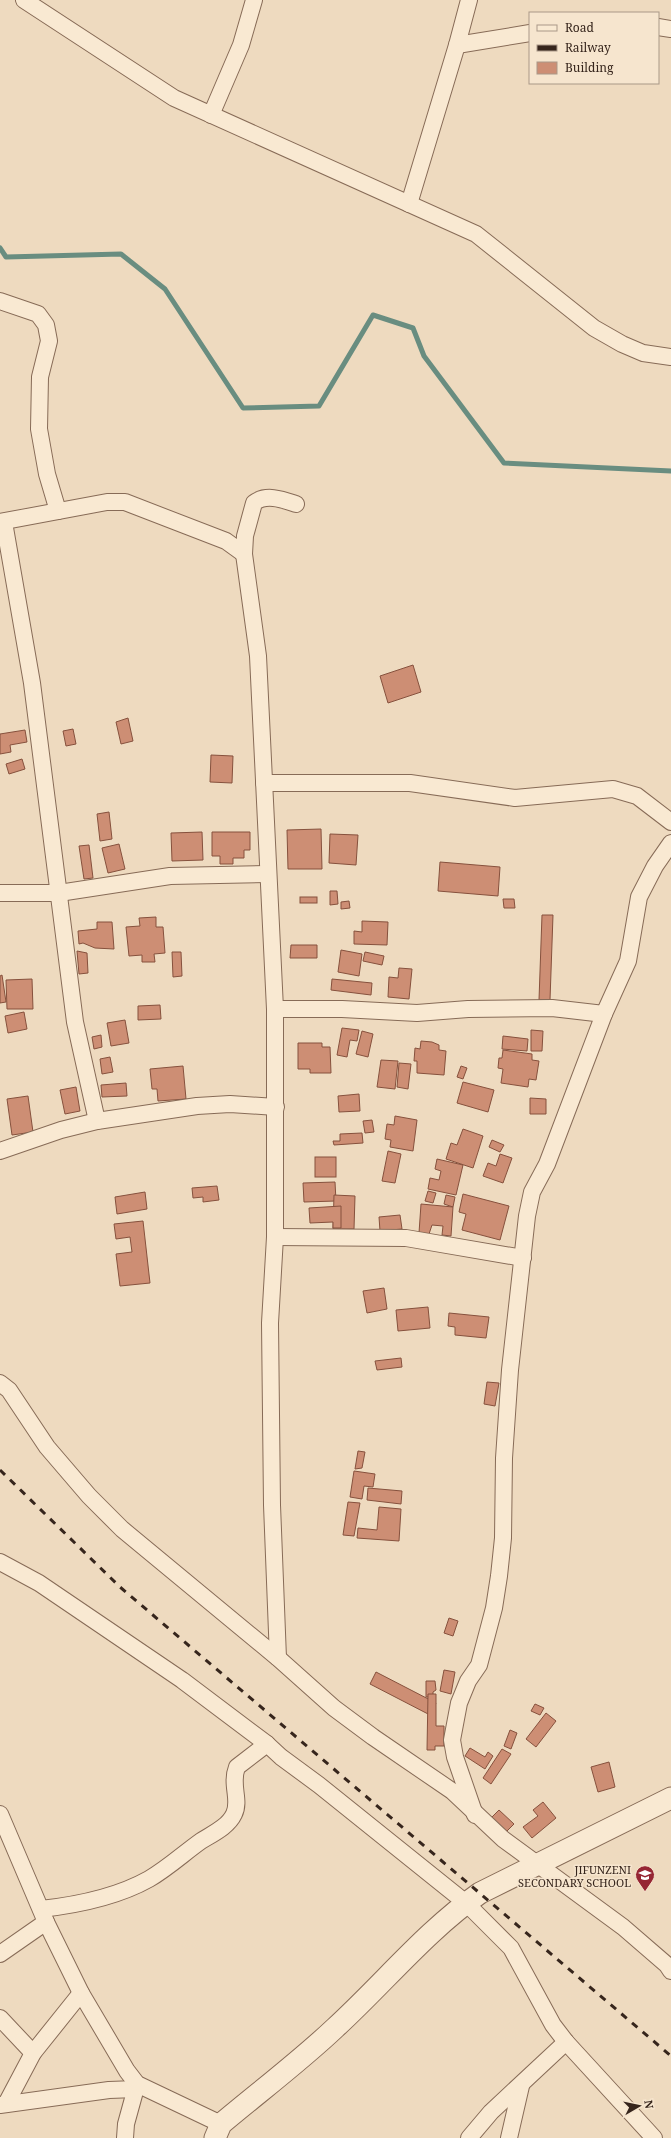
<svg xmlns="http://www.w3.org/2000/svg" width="671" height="2138" font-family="'Noto Serif',serif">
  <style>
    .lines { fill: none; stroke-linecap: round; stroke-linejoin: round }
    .stream { stroke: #698d80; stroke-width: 5 }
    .building { fill: #cd8e74; stroke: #86513d }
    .minor-casing { stroke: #876b57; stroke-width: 18 }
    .tertiary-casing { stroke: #876b57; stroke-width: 23 }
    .minor { stroke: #f9e9d2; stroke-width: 16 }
    .tertiary { stroke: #f9e9d2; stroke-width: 21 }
    .rail { stroke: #36251c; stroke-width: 3; stroke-dasharray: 7 7; stroke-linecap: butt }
    .labels { text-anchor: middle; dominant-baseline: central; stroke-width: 3; stroke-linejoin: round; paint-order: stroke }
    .poi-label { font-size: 11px; fill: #36251c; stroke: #f6e5ce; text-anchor: end }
  </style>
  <rect width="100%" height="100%" fill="#eedabf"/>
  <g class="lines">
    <!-- stream -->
    <path class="stream" d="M0,248L6,257L121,254L165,289L243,408L319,406L373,315L413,328L424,356L504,463L671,471"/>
  </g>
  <!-- building -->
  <g class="building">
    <path d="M413,665L421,692L388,703L380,676Z"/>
    <path d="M128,718L133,741L121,744L116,722Z"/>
    <path d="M73,729L76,744L66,746L63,731Z"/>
    <path d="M25,730L27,742L10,745L11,752L0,754V734Z"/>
    <path d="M211,755L233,756L232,783L210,782Z"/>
    <path d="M22,759L25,769L9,774L6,764Z"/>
    <path d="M109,812L112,839L100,841L97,814Z"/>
    <path d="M321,829L322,869H288L287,830Z"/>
    <path d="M202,832L203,860L172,861L171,833Z"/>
    <path d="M212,832H250V850H244V858H233V864H220V856H212Z"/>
    <path d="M330,834L358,835L356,865L329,863Z"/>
    <path d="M119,844L125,869L108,873L102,848Z"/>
    <path d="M89,845L93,878L84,879L79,846Z"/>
    <path d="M440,862L500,867L498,896L438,891Z"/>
    <path d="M330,891H337L338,904L330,905Z"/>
    <rect x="300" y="897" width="17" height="6"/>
    <path d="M503,899H514L515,908H504Z"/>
    <path d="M349,901L350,908L341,909V902Z"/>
    <path d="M542,915H553L550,1000H539Z"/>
    <path d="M156,917V927H163L165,953L154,954L155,962H142V955L129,956L126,927L140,926L139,918Z"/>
    <path d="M362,921L388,922L387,945L354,944V931L362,932Z"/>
    <path d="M97,922H112L114,949L95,948L83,943L79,944L78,931L97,929Z"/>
    <path d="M291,945H317V958H290Z"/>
    <path d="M341,950L362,954L359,976L338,972Z"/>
    <path d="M77,951L87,953L88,973L79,974Z"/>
    <path d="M172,952H181L182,976L173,977Z"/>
    <path d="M365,952L384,956L382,965L363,961Z"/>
    <path d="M399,968L412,969L409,999L388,997L389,977L398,978Z"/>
    <path d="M2,975L6,1002L0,1003V976Z"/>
    <path d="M32,979L33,1009H7L6,980Z"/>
    <path d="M332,979L372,983L371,995L331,990Z"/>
    <path d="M160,1005L161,1019L138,1020V1006Z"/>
    <path d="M24,1012L27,1029L8,1033L5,1016Z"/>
    <path d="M125,1020L129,1043L111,1046L107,1023Z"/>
    <path d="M342,1028L359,1030L357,1041L350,1040L347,1057L337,1055Z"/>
    <path d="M531,1030L543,1031L542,1051H531Z"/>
    <path d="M362,1031L373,1034L368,1057L356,1054Z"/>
    <path d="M101,1035L102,1047L94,1049L92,1037Z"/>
    <path d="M503,1036L528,1039L527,1051L502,1049Z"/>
    <path d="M421,1041L432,1042L439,1045V1050L446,1051L444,1075L417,1073V1061H414L415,1048L420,1049Z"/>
    <path d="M298,1043H322V1047H330L331,1073H310V1069H298Z"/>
    <path d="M503,1050L532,1054V1060L539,1061L536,1080L529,1079L528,1087L501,1083L503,1069L498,1068L499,1058H502Z"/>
    <path d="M110,1057L113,1072L102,1074L100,1059Z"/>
    <path d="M381,1060L398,1061L395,1089L377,1087Z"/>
    <path d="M399,1063L411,1064L408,1089L397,1087Z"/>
    <path d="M183,1066L186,1099L158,1101L157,1089H152L150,1069Z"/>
    <path d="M461,1066L467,1068L463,1079L457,1077Z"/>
    <path d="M463,1082L494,1090L488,1112L457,1103Z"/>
    <path d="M126,1083L127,1096L102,1097L101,1085Z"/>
    <path d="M76,1087L80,1111L65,1114L60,1090Z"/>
    <path d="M359,1094L360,1111L339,1112L338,1096Z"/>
    <path d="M28,1096L33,1132L12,1135L7,1099Z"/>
    <path d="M530,1098L546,1099V1114H530Z"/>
    <path d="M395,1116L417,1120L413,1151L390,1147L391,1140L385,1139L387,1124L394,1125Z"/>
    <path d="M372,1120L374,1132L365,1133L363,1121Z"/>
    <path d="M463,1129L483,1136L473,1168L446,1159L451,1143L457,1145Z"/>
    <path d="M362,1133L363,1143L334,1145L333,1141H340V1134Z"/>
    <path d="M492,1140L504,1145L500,1152L489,1147Z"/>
    <path d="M388,1151L401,1154L395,1183L382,1181Z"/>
    <path d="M500,1154L512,1158L503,1183L483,1176L488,1163L496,1166Z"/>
    <rect x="315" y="1157" width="21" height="20"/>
    <path d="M437,1159L463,1165L456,1195L428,1189L430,1178L439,1180L441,1171L435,1169Z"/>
    <path d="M335,1182L336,1201L304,1202L303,1183Z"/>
    <path d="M217,1186L219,1200L203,1202V1197L193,1198L192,1188Z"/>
    <path d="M428,1191L436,1193L433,1203L425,1201Z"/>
    <path d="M145,1192L147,1209L117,1214L115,1197Z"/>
    <path d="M463,1194L509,1206L500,1240L462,1230L466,1214L459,1212Z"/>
    <path d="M334,1195L355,1196L354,1229H333Z"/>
    <path d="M446,1195L455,1197L453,1207L444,1204Z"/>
    <path d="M421,1204L453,1207L451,1236L442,1235L443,1226L432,1225L429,1234L419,1233Z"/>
    <path d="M341,1206V1228H333V1222L310,1223L309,1208Z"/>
    <path d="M400,1215L402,1229L380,1231L379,1217Z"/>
    <path d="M143,1221L150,1283L120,1286L116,1254L132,1252L130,1237L116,1239L114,1224Z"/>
    <path d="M384,1288L387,1309L367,1313L363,1291Z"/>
    <path d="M428,1307L430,1328L398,1331L396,1310Z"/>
    <path d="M449,1313L489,1317L486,1338L455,1335V1327L448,1326Z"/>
    <path d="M401,1358L402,1367L377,1370L375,1361Z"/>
    <path d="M487,1382L499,1383L495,1406L484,1404Z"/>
    <path d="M358,1451L365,1452L362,1468L355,1469Z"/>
    <path d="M354,1471L375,1474L373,1487L364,1486L362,1499L350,1497Z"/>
    <path d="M368,1488L402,1491L401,1504L367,1500Z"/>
    <path d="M348,1502L360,1503L354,1536L343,1535Z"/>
    <path d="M379,1507L401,1509L399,1541L357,1538L358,1528L377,1530Z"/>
    <path d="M449,1618L458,1621L453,1636L444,1633Z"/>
    <path d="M444,1670L455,1672L451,1694L440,1691Z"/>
    <path d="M376,1672L436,1703L430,1715L370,1684Z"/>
    <path d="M426,1681H435L436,1690L433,1692V1697H426Z"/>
    <path d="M428,1694H436V1726H444V1746H435V1750H427Z"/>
    <path d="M535,1704L544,1708L540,1715L531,1711Z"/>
    <path d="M546,1713L556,1721L536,1747L526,1739Z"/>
    <path d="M510,1730L517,1733L511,1749L504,1746Z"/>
    <path d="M470,1748L485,1757L488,1752L493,1756L485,1769L465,1756Z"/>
    <path d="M502,1749L511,1754L491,1784L483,1778Z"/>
    <path d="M609,1762L615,1787L598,1792L591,1767Z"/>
    <path d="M543,1802L556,1818L532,1838L523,1827L538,1816L533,1810Z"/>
    <path d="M499,1810L514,1824L505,1833L490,1819Z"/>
  </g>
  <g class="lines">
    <!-- minor casing -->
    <g class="minor-casing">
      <g id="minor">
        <path d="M24,0L174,98L476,234L594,328L622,344L643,353L671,357"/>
        <path d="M658,27L671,29"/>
        <path d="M457,45L530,33"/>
        <path d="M211,115L241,45L254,0"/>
        <path d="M409,204L457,45L469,0"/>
        <path d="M0,301L38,314L46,325L49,341L40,377L39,429L47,474L58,511"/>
        <path d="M0,522L107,502H125L226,541L244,554"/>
        <path d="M4,522L32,683L75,1022L97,1121"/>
        <path d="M264,783H410L515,798L613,789L637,796L671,822"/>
        <path d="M0,893H59L170,876L267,874"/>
        <path d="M275,1009H342L417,1013L468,1009L552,1008L604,1014"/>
        <path d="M0,1151L61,1130L97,1121L197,1106L230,1104L276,1107"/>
        <path d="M275,1237L406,1238L523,1258"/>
        <path d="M0,1383L9,1390L47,1447L89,1496L122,1529L278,1658L334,1708L373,1737L452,1791L503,1839L623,1927L667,1965L671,1971"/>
        <path d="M0,1562L39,1583L182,1680L267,1744L281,1757L319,1785L466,1903L511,1948L553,2025L566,2042L654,2138"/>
        <path d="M278,1658L272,1505L270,1323L275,1237V1009L258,656L244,554L245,536L254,503C266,493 284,500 296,504"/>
        <path d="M0,1814L46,1922L81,1993L127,2071L137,2084L221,2124"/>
        <path d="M475,1815L455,1757L452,1740L459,1703L468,1681L479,1665L494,1608L499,1576L503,1538L504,1458L510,1370L527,1216L532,1192L547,1164L604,1014L628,961L639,897L655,866L671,843"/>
        <path d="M41,1909C77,1905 117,1897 149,1879C168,1868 184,1853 201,1841C212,1834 228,1827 234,1814C241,1800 230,1785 237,1767L267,1744"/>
        <path d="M0,1954L46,1922"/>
        <path d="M0,2018L33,2053"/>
        <path d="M6,2104L33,2053L81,1993"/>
        <path d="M0,2105L109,2090L136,2089"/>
        <path d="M125,2138L126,2124L137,2084"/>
        <path d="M469,2138L491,2112L566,2042"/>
        <path d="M509,2138L521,2086"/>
      </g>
    </g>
    <!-- tertiary casing -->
    <g class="tertiary-casing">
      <path id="tertiary" d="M215,2138L221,2124C259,2092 299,2062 335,2028C384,1983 426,1931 480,1893L671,1798"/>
    </g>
    <!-- minor -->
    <use href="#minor" class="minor"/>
    <!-- tertiary -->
    <use href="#tertiary" class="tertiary"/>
    <!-- rail -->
    <path class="rail" d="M0,1470L120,1587L671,2056"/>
  </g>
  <!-- icons -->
  <defs>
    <g id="school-pin" transform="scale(1)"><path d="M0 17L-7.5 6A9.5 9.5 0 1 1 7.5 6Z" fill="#962634" stroke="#f6e5ce"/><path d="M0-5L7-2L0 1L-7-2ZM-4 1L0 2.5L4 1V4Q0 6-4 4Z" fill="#fff"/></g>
  </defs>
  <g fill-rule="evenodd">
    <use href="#school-pin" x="645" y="1875"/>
  </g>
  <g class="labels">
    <!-- poi labels -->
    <g class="poi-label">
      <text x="631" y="1869">JIFUNZENI<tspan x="631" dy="13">SECONDARY SCHOOL</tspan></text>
    </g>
  </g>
  <!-- legend -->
  <rect x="529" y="12" width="130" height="72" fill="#f6e5ce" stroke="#a99887"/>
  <rect x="537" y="25" width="20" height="6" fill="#f9e9d2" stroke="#a99887"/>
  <text x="565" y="32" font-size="12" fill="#36251c">Road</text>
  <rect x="537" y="45" width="20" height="6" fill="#36251c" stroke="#a99887"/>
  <text x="565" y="52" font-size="12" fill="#36251c">Railway</text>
  <rect x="537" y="62" width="20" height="12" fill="#cd8e74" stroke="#a99887"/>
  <text x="565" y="72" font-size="12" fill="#36251c">Building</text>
  <!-- north arrow -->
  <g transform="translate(639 2106) rotate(81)" stroke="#f6e5ce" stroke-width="3" paint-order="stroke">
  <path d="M0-3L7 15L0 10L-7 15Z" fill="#36251c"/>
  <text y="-6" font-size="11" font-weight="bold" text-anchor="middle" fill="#36251c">N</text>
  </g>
</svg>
